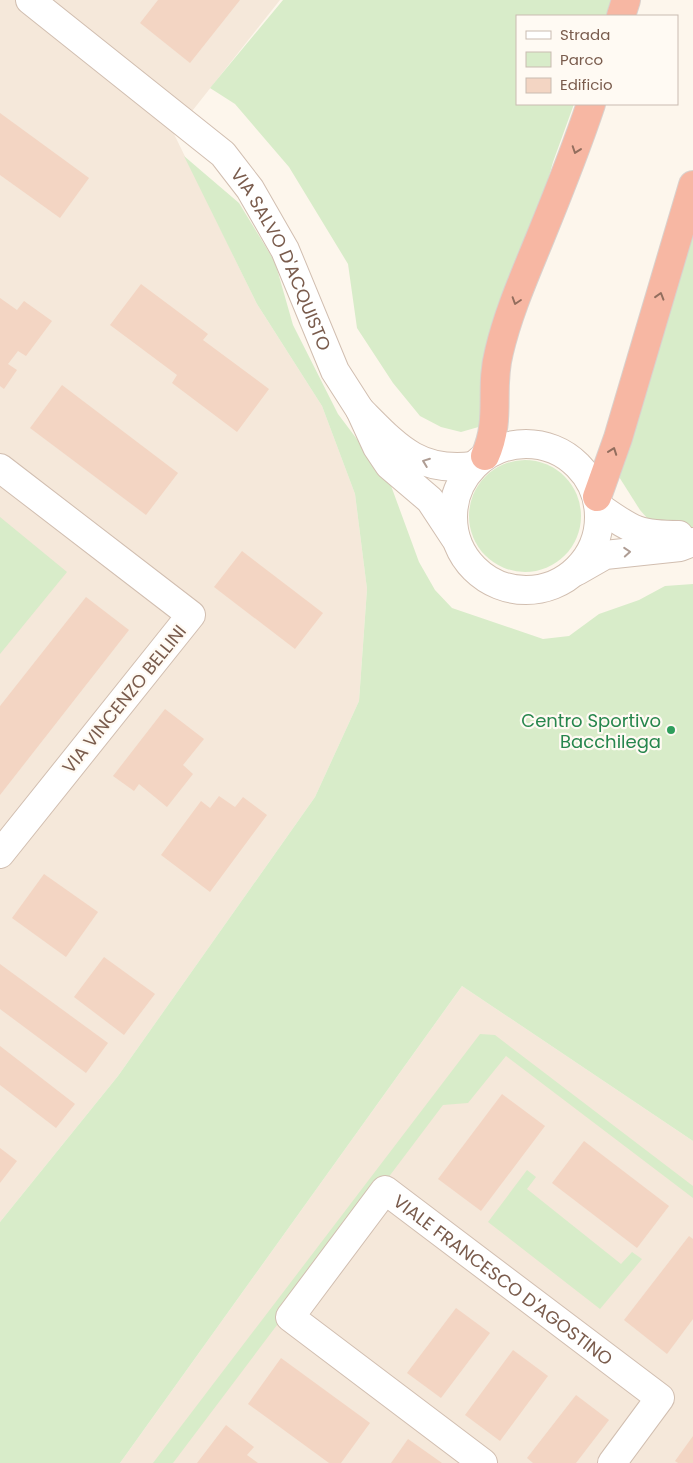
<svg xmlns="http://www.w3.org/2000/svg" width="693" height="1463" font-family="Poppins,sans-serif">
  <style>
    .residential { fill: #f5e8da }
    .green { fill: #d8ecc9 }
    .building { fill: #f3d5c3 }
    .lines { fill: none; stroke-linecap: round; stroke-linejoin: round }
    .minor-casing { stroke: #d1beb0; stroke-width: 30 }
    .highway-casing { stroke: #dad1cd; stroke-width: 30 }
    .minor { stroke: #fff; stroke-width: 28 }
    .highway { stroke: #f7b7a3; stroke-width: 28 }
    .oneway { stroke: #936e5e }
    .oneway2 { stroke: #af9d94 }
    .leisure-dot { fill: #2e9e5b; stroke: #fffaf3; stroke-width: 2 }
    .labels { text-anchor: middle; dominant-baseline: central; stroke-width: 4.5; stroke-linejoin: round; paint-order: stroke }
    .street-label { font-size: 18px; fill: #7a5c4d; stroke: #fffaf3 }
    .leisure-label { font-size: 18px; fill: #27864d; stroke: #fffaf3; text-anchor: end }
  </style>
  <rect width="100%" height="100%" fill="#fdf6ec"/>
  <!-- residential -->
  <g class="residential">
    <path d="M0,0H280L174,134L257,304L322,406L355,494L367,589L359,701L315,797L118,1076L0,1222Z"/>
    <path d="M462,986L693,1141V1463H120Z"/>
  </g>
  <!-- green -->
  <g class="green">
    <path d="M283,0H613L607,16H517V104H574L553,162L499,357L496,422L461,432L441,427L420,416L393,383L357,328L348,264L289,167L235,104L210,88Z"/>
    <path d="M184,156L239,203L275,262L293,325L338,414L390,483L419,562L435,590L452,608L543,639L569,636L599,614L639,600L665,586L693,584V1141L462,986L120,1463H0V1222L118,1076L315,797L359,701L367,589L355,494L322,406L257,304Z"/>
    <path d="M693,232V531L655,527L640,510L602,450Z"/>
    <circle cx="525" cy="516" r="56"/>
    <path d="M0,517L67,572L0,654Z"/>
    <path d="M480,1034L495,1035L693,1186V1198L506,1056L468,1103L443,1105L173,1463H153Z"/>
    <path d="M527,1170L536,1177L527,1189L621,1264L632,1252L642,1259L600,1309L488,1222Z"/>
  </g>
  <!-- building -->
  <g class="building">
    <path d="M158,0H240L190,63L140,23Z"/>
    <path d="M0,113L89,178L60,218L0,175Z"/>
    <path d="M141,284L208,334L203,340L269,389L237,432L172,383L177,375L110,325Z"/>
    <path d="M0,298L17,310L24,301L52,321L26,356L18,351L8,364L17,370L4,389L0,386Z"/>
    <path d="M62,385L178,473L146,515L30,428Z"/>
    <path d="M242,551L323,613L295,649L214,587Z"/>
    <path d="M86,597L129,630L0,795V706Z"/>
    <path d="M165,709L204,739L183,765L193,774L167,807L139,784L134,791L113,776Z"/>
    <path d="M219,796L235,807L243,797L267,815L210,892L161,855L201,801L210,808Z"/>
    <path d="M44,874L98,912L66,957L12,918Z"/>
    <path d="M104,957L155,994L124,1035L74,997Z"/>
    <path d="M0,964L108,1043L86,1073L0,1009Z"/>
    <path d="M0,1046L75,1104L56,1128L0,1085Z"/>
    <path d="M502,1094L545,1126L481,1211L438,1179Z"/>
    <path d="M584,1141L669,1206L637,1248L552,1183Z"/>
    <path d="M0,1148L17,1161L0,1183Z"/>
    <path d="M689,1236L693,1239V1319L667,1354L624,1320Z"/>
    <path d="M456,1308L490,1333L441,1398L407,1373Z"/>
    <path d="M513,1350L548,1376L500,1441L465,1415Z"/>
    <path d="M281,1358L370,1423L341,1463H329L248,1404Z"/>
    <path d="M576,1395L609,1420L576,1463H533L527,1458Z"/>
    <path d="M226,1425L254,1447L247,1455L258,1463H197Z"/>
    <path d="M693,1436V1463H678L675,1461Z"/>
    <path d="M408,1439L442,1463H391Z"/>
  </g>
  <g class="lines">
    <!-- minor casing -->
    <g class="minor-casing">
      <g id="minor">
        <path id="s1" d="M30,0L223,154L250,189L285,250L335,371L360,410"/>
        <circle cx="526" cy="517" r="73"/>
        <path d="M0,468L191,615L0,854"/>
        <path d="M599,507C632,530 637,535 679,535"/>
        <path d="M455,538L430,500L389,465L377,447L360,410C396,446 418,473 473,466"/>
        <path d="M577,571L605,555L680,547L693,542"/>
        <path id="s2" d="M483,1463L290,1317L385,1190L660,1398L612,1463"/>
      </g>
    </g>
    <!-- highway casing -->
    <g class="highway-casing">
      <g id="highway">
        <path d="M621,16L626,0"/>
        <path d="M485,456C502,418 489,390 499,352C508,313 525,275 540,238C558,194 576,149 591,104"/>
        <path d="M597,497L618,438L693,185"/>
      </g>
    </g>
    <!-- minor -->
    <use href="#minor" class="minor"/>
    <!-- highway -->
    <use href="#highway" class="highway"/>
  </g>
  <!-- one-way arrows -->
  <defs><path id="oneway-chevron" d="M-2-3.5L2.5 0L-2 3.5" fill="none" stroke-width="1.6" stroke-linecap="round" stroke-linejoin="round" transform="scale(1.25)"/></defs>
  <g class="oneway">
    <use href="#oneway-chevron" transform="translate(576 150) rotate(109)"/>
    <use href="#oneway-chevron" transform="translate(660 296) rotate(-73)"/>
    <use href="#oneway-chevron" transform="translate(516 301) rotate(108)"/>
    <use href="#oneway-chevron" transform="translate(613 451) rotate(-70)"/>
  </g>
  <g class="oneway2">
    <use href="#oneway-chevron" transform="translate(426 462) rotate(-159)"/>
    <use href="#oneway-chevron" transform="translate(627 552) rotate(-4)"/>
  </g>
  <!-- markers -->
  <circle class="leisure-dot" cx="671" cy="730" r="5"/>
  <g class="labels">
    <!-- street labels -->
    <g class="street-label">
      <text stroke="none"><textPath href="#s1" startOffset="368">VIA SALVO D'ACQUISTO</textPath></text>
      <text transform="translate(124 699) rotate(-51)">VIA VINCENZO BELLINI</text>
      <text stroke="none"><textPath href="#s2" startOffset="549">VIALE FRANCESCO D'AGOSTINO</textPath></text>
    </g>
    <!-- leisure labels -->
    <g class="leisure-label">
      <text x="661" y="720">Centro Sportivo<tspan x="661" dy="21">Bacchilega</tspan></text>
    </g>
  </g>
  <!-- legend -->
  <rect x="516" y="15" width="162" height="90" fill="#fffaf3" stroke="#cabbb1"/>
  <rect x="526" y="31" width="25" height="8" fill="#ffffff" stroke="#cabbb1"/>
  <text x="560" y="40" font-size="15" fill="#7a5c4d">Strada</text>
  <rect x="526" y="52" width="25" height="15" fill="#d8ecc9" stroke="#cabbb1"/>
  <text x="560" y="65" font-size="15" fill="#7a5c4d">Parco</text>
  <rect x="526" y="78" width="25" height="15" fill="#f3d5c3" stroke="#cabbb1"/>
  <text x="560" y="90" font-size="15" fill="#7a5c4d">Edificio</text>
</svg>
